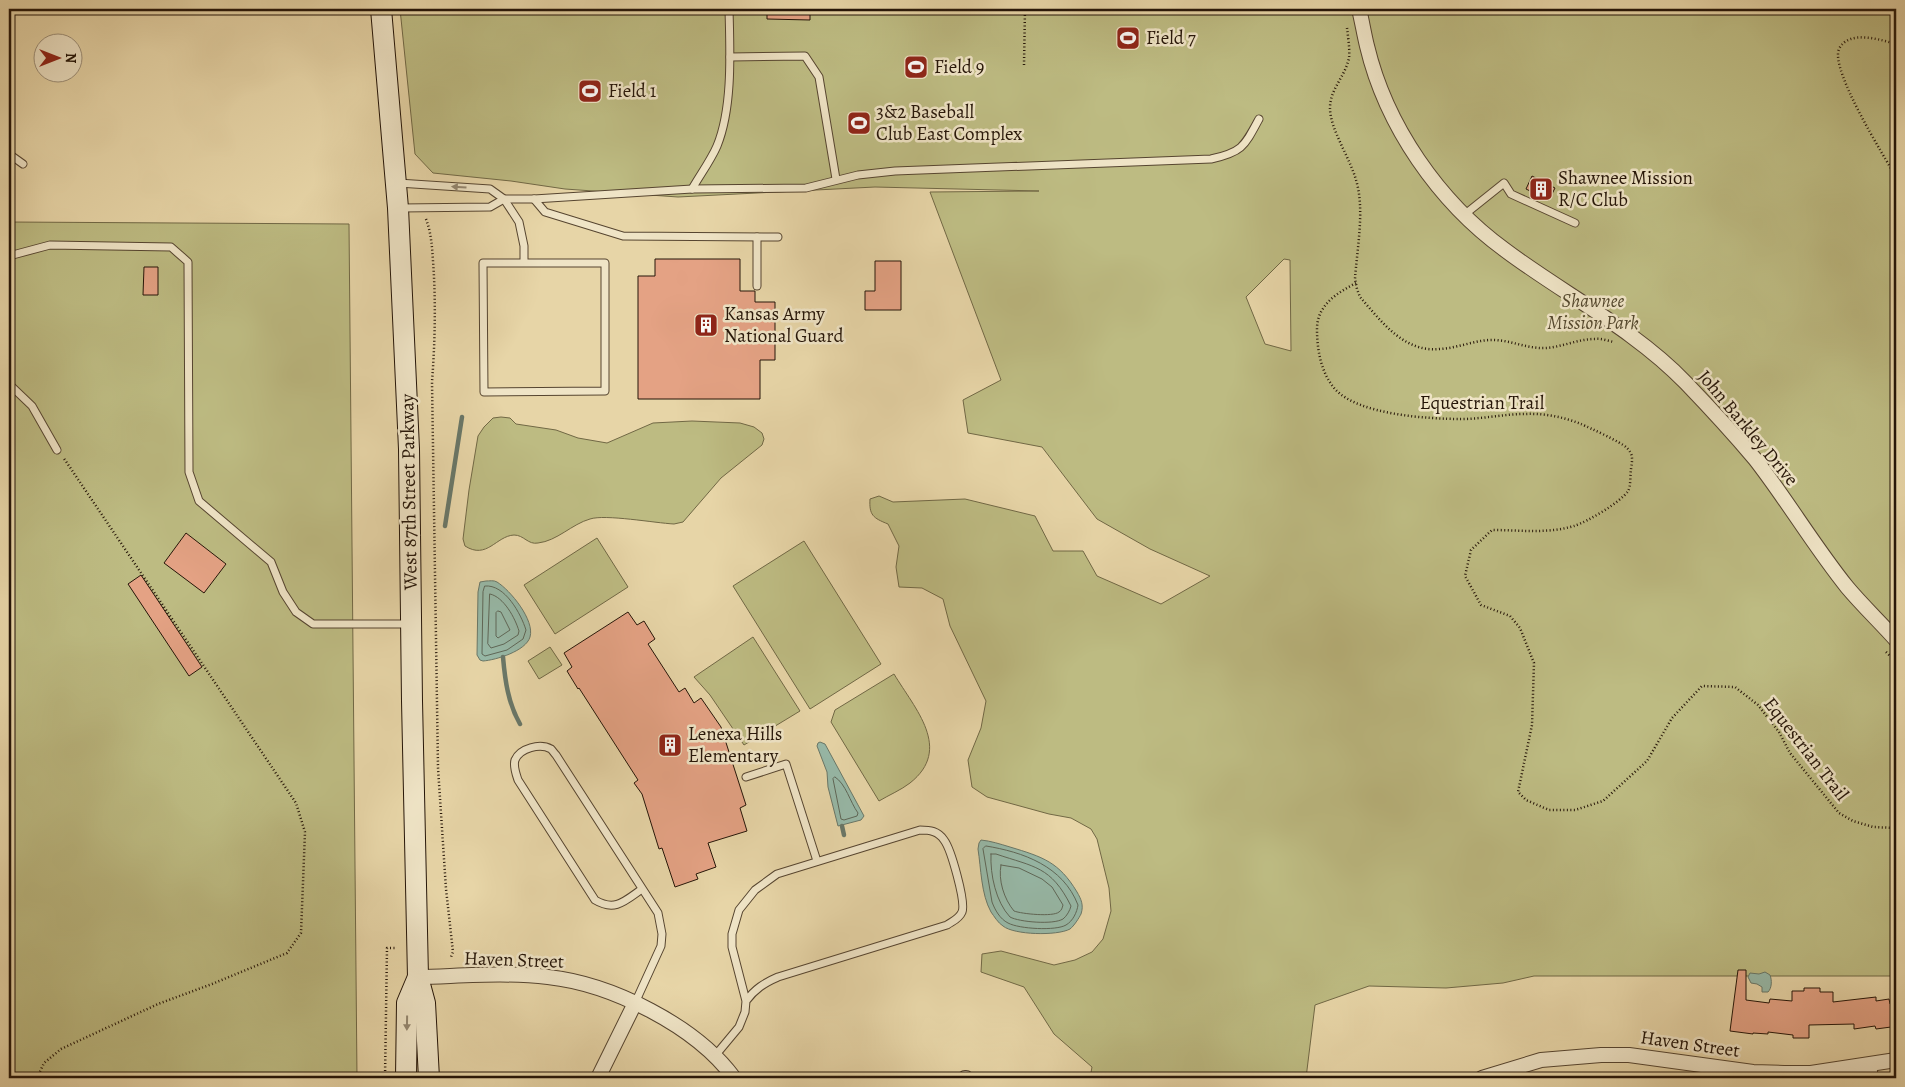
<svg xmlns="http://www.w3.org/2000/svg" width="1905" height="1087" font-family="Alegreya,serif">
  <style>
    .green { fill: #bdbb82; stroke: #716845; fill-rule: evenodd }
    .water { fill: #97b9a8; stroke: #697768 }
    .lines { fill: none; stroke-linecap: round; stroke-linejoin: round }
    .shore { stroke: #5e6758; stroke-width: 1 }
    .stream { stroke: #697768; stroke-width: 4.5 }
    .building { fill: #e4a284; stroke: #251508 }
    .lane-casing { stroke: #564530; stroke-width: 9 }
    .street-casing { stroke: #564530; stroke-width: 16 }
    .secondary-casing { stroke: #251508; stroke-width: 22 }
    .path { stroke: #251508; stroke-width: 2.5; stroke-dasharray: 1 2.5; stroke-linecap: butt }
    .lane { stroke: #efe4c6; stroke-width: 7 }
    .street { stroke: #efe4c6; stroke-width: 14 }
    .secondary { stroke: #efe4c6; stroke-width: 20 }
    .oneway { fill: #948770 }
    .labels { text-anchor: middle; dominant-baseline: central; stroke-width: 5; stroke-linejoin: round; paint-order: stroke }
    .poi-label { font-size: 19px; fill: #251508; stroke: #efe4c6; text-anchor: start }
    .park-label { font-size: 19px; font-style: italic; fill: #53472d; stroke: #efe4c6 }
    .street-label { font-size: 19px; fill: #251508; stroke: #efe4c6 }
  </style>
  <rect width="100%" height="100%" fill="#e7d5a7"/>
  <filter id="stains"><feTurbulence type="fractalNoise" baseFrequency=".004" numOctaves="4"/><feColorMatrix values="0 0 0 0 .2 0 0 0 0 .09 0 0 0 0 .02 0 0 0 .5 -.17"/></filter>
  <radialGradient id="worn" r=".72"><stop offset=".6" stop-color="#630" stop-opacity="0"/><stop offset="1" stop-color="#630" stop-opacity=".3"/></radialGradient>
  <!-- green -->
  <g class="green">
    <path d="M400,9H1896V976H1534L1503,983L1446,988L1369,986L1315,1005L1306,1078H1090L1092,1067L1054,1034L1024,987L981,972L982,954L1001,951L1054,965L1075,960L1092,952L1103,939L1111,911L1109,888L1097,839L1091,829L1071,818L1049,814L987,797L972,787L968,760L981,728L986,701L950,626L943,599L922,588L899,587L896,567L899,546L888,524C873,518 869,515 870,499L879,496L893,502L965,499L1035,516L1053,551H1083L1097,576L1161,604L1210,576L1150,549L1097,519L1042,447L968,433L963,400L1001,380L930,192L1039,191L875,187L678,197L565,189L511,181L433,173L415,154ZM1284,259L1290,260L1291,351L1265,344L1246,297Z"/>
    <path d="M9,222L349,224L357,1078H9Z"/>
    <path d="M501,417L510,418L516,424L556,430L578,438L607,443L653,423L692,421L740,423L754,427L762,433L764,439L762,445L721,478L683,522L674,524C655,523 605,514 590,519C572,524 557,541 538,543C528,545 524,535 514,535C496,536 487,560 465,546L463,539L469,490L478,436L484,427L493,418Z"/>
    <path d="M597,538L628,587L555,634L524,585Z"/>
    <path d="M804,541L881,664L810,709L733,586Z"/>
    <path d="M753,637L800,711L744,745L710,695L694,677Z"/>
    <path d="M550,647L562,665L539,679L528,661Z"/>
    <path d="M894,674C915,709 953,749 910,783C901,790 889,795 879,801L831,722L835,710Z"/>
  </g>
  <!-- water -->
  <g class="water">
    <path d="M486,581C489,581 494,580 497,582C510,590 535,620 530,637C526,651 496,660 483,661L480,660L477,655L478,592L480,582Z"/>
    <path d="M820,742L825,744L864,816L861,820L838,826L828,787L827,772L817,746L818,743Z"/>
    <path d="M981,840C991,841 1000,844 1010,847C1043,857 1059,862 1077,892C1081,899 1084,905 1081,914C1079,918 1074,926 1070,929C1057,936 1014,935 1003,926C998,923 994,916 991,912C981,894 981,868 978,849L979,843Z"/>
    <path d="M1765,972L1770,975C1772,980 1772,988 1768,992H1762V987L1757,984L1751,983L1748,977L1750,973L1759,974Z"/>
  </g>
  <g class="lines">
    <!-- shore -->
    <g class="shore">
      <path d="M485,586C505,584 521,614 526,630L523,639L507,650L485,656L482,654L483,592Z"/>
      <path d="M490,594C504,597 515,618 519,631L518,635L504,644L491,648L488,644Z"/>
      <path d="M498,611L501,612L510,630L498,638L496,636V613Z"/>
      <path d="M835,777C846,784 850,802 858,813L857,816L844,820L841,819L833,779Z"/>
      <path d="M986,846C1023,852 1063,866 1078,905C1077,912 1073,921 1066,925C1056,931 1019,929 1008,923C1000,919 995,910 992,902L983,849Z"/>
      <path d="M991,854H996C1034,867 1051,866 1071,906C1070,910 1067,916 1063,919C1053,925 1019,922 1010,917C996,902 990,875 991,854Z"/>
      <path d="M1001,865L1019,868L1042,879L1052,887L1063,905C1062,908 1062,910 1059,912C1053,917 1022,914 1014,911C1004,899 998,880 1001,865Z"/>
    </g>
    <!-- stream -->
    <g class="stream">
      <path d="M445,526L462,417"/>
      <path d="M503,657C505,680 508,703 520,724"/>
      <path d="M842,826L844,835"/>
    </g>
  </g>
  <!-- building -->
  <g class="building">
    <path d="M767,9H810V20L767,19Z"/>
    <path d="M1532,176L1555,188L1549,200L1526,189Z"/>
    <path d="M655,259H740V291H755V302H775V360H760V399H638V276H655Z"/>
    <path d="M875,261H901V310H865V291H875Z"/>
    <path d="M144,267H158V295H143Z"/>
    <path d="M186,533L226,564L204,593L164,563Z"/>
    <path d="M141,575L202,667L189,676L128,584Z"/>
    <path d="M628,612L637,625L644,621L655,639L648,644L679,692L685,688L694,703L701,698L721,727L746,805L740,808L747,831L708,843L716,867L696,874L698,879L675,887L662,848L659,849L642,794L634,783L638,780L579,688L578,689L567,671L572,667L564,653Z"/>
    <path d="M1738,970H1746V1000L1769,1003L1770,999L1792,1001V991H1804V988H1820V992H1833V1002L1876,997V1001L1889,999L1890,1004L1894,1003L1896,1023L1891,1024V1027L1876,1029L1875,1026L1854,1029V1024L1809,1025V1038H1793V1035L1768,1032V1034L1753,1033V1034L1730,1031Z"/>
  </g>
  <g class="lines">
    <!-- lane casing -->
    <g class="lane-casing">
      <g id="lane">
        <path d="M730,57L805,56L819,77L836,179"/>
        <path d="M9,154L23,164"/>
        <path d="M398,183L490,189L504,199L519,222L524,246V263H605V391L484,392L483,263H524"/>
        <path d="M692,189C700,175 711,160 717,146C733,107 730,50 729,9"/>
        <path d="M534,199L545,212L623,236L778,237"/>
        <path d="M401,208L490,207L504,199H534L692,189L806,188L858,175L895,171L1211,159C1242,152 1244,147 1259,119"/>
        <path d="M1464,215L1504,183L1511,194L1575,223"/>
        <path d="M757,237V286"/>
        <path d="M9,256L50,245L171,247L188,262L189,472L199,501L271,562L283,592L296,612L313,624H410"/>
        <path d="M9,384L32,406L57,450"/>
        <path d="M746,777L786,764L817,861"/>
        <path d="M635,1003L661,946L662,934L658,913L556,755C554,753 553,751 551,749C540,743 520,748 515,760C513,766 516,774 518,780L595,900C615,912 625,901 642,889"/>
        <path d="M714,1057L739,1027L745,1012L746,1001L732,947V934L739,910L755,890L777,874L920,830C930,830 938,831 944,840C951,849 966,902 962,912C959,919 953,921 947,925L778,977C764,983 755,989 746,1001"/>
      </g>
    </g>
    <!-- street casing -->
    <g class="street-casing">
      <g id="street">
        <path d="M1359,9C1362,21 1364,34 1367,46C1386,126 1439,202 1505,250C1565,295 1634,329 1686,383C1710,408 1733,433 1755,459C1787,500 1814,546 1847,587C1862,605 1880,622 1896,640"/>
        <path d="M418,977C461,976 505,972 548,977C612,984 696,1026 734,1078"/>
        <path d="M1869,1065L1871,1078"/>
        <path d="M598,1078L635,1003"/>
        <path d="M965,1078H966"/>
        <path d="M1482,1078L1541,1060L1601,1055H1629L1753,1072L1784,1073H1811L1896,1060"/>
      </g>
    </g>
    <!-- secondary casing -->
    <g class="secondary-casing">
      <g id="secondary">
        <path d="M381,9L398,208L409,449L412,701L418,977L425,1003L429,1078"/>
        <path d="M406,1078L407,1003L418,977"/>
      </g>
    </g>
    <!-- path -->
    <g class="path">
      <path d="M1347,28C1348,37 1350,49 1349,58C1345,77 1330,89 1330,108C1330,129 1350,158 1356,180C1365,209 1357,249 1355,279L1357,289L1360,297C1381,321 1404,353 1440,349C1457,348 1473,341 1489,340C1509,339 1526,349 1546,348C1562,347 1578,339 1595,339C1601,338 1608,341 1614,342"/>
      <path d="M1896,44C1881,40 1849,29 1839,49C1830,70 1884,156 1896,177"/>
      <path d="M1024,65L1025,9"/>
      <path d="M426,219C431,232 432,246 433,261C436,301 435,342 432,382L438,768L446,889L453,952L451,957"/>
      <path d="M1356,283C1337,293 1317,305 1317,329C1317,350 1321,373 1335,389C1358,415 1429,419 1461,419C1483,419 1504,414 1525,414C1543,413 1564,417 1581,424C1590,428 1621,442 1627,448C1634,455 1632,461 1631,469C1630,476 1631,486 1628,491C1621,502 1587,522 1574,526C1547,534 1520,530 1492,530L1471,550L1465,576L1481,605L1510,616L1520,628L1534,663L1532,725L1518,792L1526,800L1549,810H1575L1603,801L1647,761L1672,718L1702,686L1735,687L1758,705L1779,732L1790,753L1839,813L1853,821L1873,827L1896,828"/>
      <path d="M1886,652L1896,662"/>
      <path d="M37,1078L44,1063L61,1049L158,1004L212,984L287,953L301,933L305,832L296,803L63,457"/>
      <path d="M385,1078L387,948H397"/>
    </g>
    <!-- lane -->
    <use href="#lane" class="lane"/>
    <!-- street -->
    <use href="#street" class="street"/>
    <!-- secondary -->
    <use href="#secondary" class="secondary"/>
  </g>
  <!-- one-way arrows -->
  <defs><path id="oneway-solid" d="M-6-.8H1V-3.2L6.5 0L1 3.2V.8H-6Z" transform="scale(1.25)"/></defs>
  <g class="oneway">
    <use href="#oneway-solid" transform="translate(459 187) rotate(-176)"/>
    <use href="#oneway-solid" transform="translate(407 1023) rotate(91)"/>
  </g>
  <!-- icons -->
  <defs>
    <g id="stadium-square" transform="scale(1.25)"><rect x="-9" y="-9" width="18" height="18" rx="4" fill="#8f2418" stroke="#efe4c6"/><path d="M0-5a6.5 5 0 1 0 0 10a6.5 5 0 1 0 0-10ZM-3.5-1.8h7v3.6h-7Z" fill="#fff"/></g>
    <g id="building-square" transform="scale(1.25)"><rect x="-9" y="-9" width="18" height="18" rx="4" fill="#8f2418" stroke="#efe4c6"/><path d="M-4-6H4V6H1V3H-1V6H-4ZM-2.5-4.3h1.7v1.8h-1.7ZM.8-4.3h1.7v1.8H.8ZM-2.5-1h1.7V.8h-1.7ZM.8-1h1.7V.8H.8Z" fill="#fff"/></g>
  </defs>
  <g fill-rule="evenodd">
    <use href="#stadium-square" x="1128" y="38"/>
    <use href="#stadium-square" x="916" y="67"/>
    <use href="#stadium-square" x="590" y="91"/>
    <use href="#stadium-square" x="859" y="123"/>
    <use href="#building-square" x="1541" y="189"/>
    <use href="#building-square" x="706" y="325"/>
    <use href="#building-square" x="670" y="745"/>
  </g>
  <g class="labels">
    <!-- poi labels -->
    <g class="poi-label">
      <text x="1146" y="38">Field 7</text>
      <text x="934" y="67">Field 9</text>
      <text x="608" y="91">Field 1</text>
      <text x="876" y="112">3&amp;2 Baseball<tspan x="876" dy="22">Club East Complex</tspan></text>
      <text x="1558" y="178">Shawnee Mission<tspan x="1558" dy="22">R/C Club</tspan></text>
      <text x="724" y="314">Kansas Army<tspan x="724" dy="22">National Guard</tspan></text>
      <text x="688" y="734">Lenexa Hills<tspan x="688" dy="22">Elementary</tspan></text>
    </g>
    <!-- park labels -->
    <g class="park-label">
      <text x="1593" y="301">Shawnee<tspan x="1593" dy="22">Mission Park</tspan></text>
    </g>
    <!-- street labels -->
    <g class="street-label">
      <text x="1482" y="403">Equestrian Trail</text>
      <text transform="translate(1748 428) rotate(50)">John Barkley Drive</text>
      <text transform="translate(409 492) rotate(-91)">West 87th Street Parkway</text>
      <text transform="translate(1806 749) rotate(52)">Equestrian Trail</text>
      <text transform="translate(514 960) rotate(2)">Haven Street</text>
      <text transform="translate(1690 1044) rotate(8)">Haven Street</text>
    </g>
  </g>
  <!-- margin -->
  <rect width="1905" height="1087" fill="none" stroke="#e7d5a7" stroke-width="30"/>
  <rect x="10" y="10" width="1885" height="1067" fill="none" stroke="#251508" stroke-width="2.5"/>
  <rect x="15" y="15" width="1875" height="1057" fill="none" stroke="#251508"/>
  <!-- north arrow -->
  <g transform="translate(58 58) rotate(90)"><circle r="24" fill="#efe4c6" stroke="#9e917a"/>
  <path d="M0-4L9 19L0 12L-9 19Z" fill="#8f2418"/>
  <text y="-8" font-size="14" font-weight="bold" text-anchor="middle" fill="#251508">N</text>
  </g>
  <rect width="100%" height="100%" filter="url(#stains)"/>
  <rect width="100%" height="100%" fill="url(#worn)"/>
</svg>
